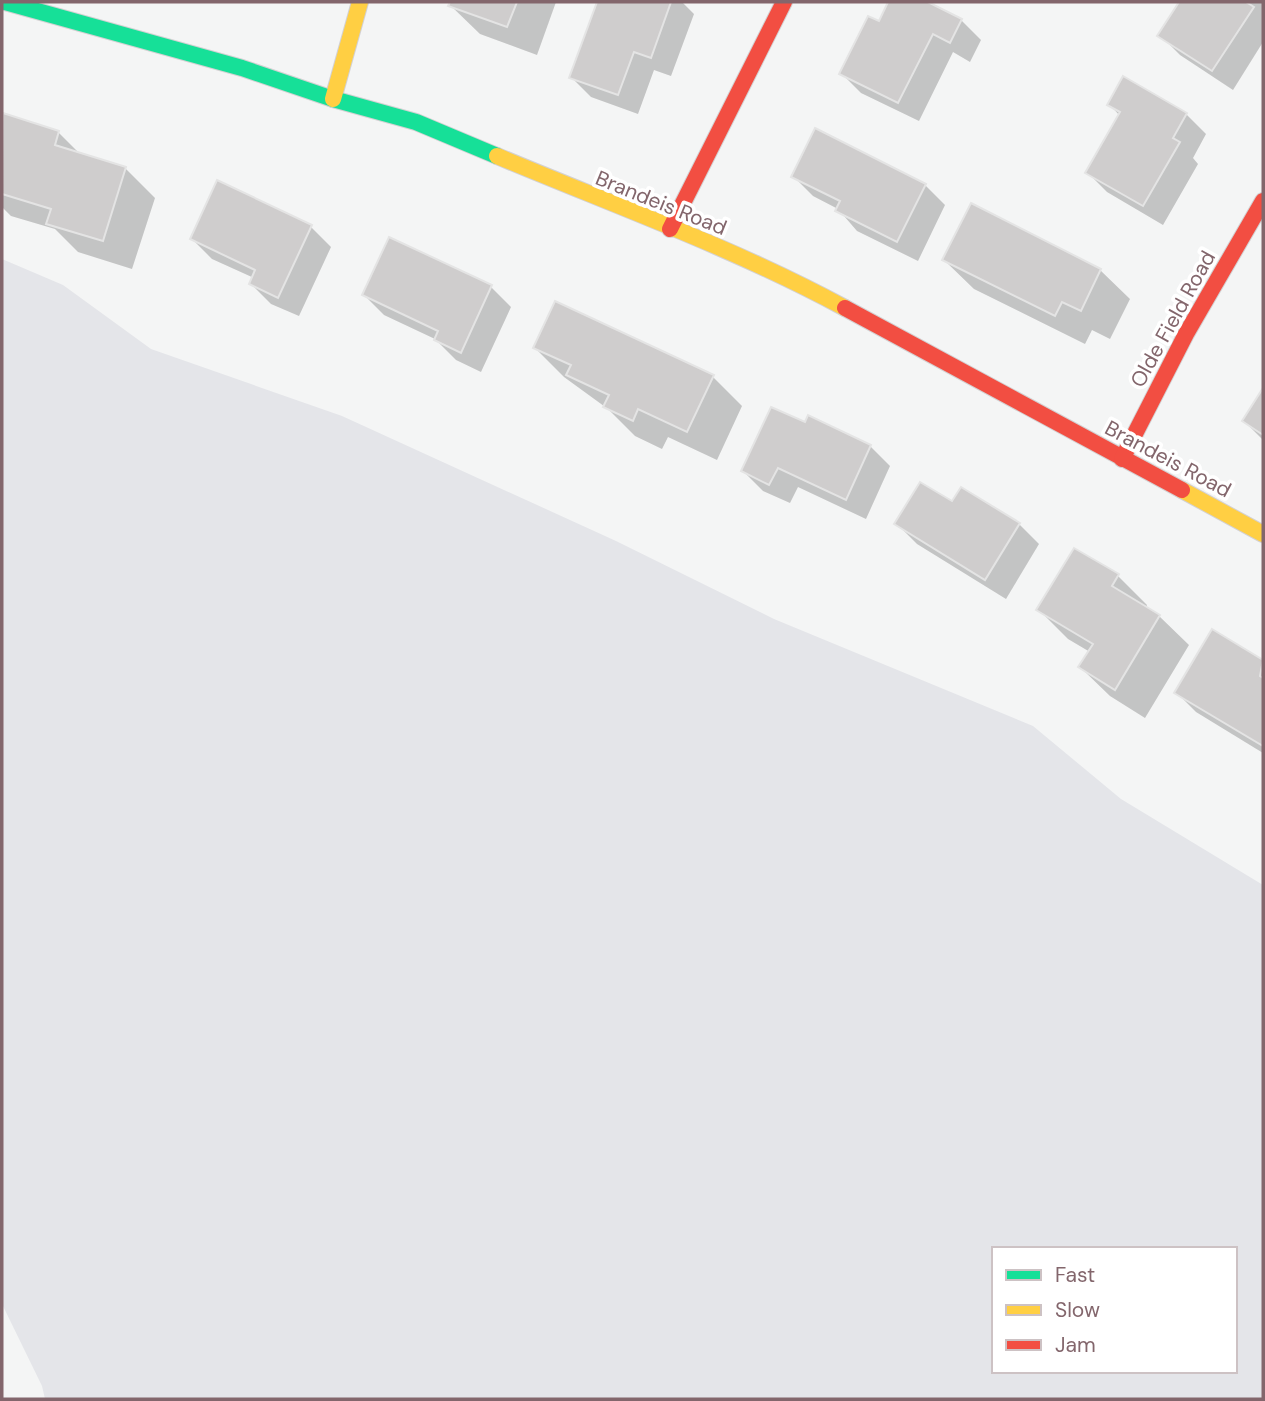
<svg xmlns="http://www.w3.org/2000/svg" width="1265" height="1401" font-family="'DM Sans',sans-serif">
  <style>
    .green { fill: #e4e5e9; fill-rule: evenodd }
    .shadow { fill: #0003 }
    .building { fill: #cfcdcd; stroke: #e4e4e4; stroke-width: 2 }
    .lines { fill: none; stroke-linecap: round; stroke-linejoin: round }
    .fast-casing { stroke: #d3d1d2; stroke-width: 18 }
    .slow-casing { stroke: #d3d1d2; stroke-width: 18 }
    .jam-casing { stroke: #d3d1d2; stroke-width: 18 }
    .fast { stroke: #16e098; stroke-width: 16 }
    .slow { stroke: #ffcf43; stroke-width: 16 }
    .jam { stroke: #f24e42; stroke-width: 16 }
    .labels { text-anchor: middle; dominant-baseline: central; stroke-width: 7; stroke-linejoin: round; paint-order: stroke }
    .street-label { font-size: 21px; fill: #83666c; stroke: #fff }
  </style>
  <rect width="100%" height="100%" fill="#f4f5f5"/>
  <!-- green -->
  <path class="green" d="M2,259L63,285L151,349L342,416L616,541L774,619L1033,726L1121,799L1263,885V1399H45L42,1386L2,1304ZM994,1249H1235V1371H994Z"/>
  <!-- shadow -->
  <g class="shadow">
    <path d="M452,2H556L537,55L480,34L450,5Z"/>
    <path d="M599,2H682L694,14L671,76L654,70L638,114L591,97L571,77Z"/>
    <path d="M890,2H924L961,20L981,40L970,62L953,52L919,121L861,93L841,73L879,24Z"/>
    <path d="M1181,2H1263V42L1233,90L1180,55L1160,35Z"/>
    <path d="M1109,104L1186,114L1206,134L1193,158L1198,164L1163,225L1107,192L1087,172L1120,116Z"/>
    <path d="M5,115L58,132L80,154L125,168L155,198L132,269L78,252L55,229L11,216L2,207V124Z"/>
    <path d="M793,176L925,185L945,205L918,261L857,231L838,209L813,196Z"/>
    <path d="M218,182L311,227L331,247L299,316L271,304L251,284L254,278L212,259L192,239Z"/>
    <path d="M944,260L1100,270L1130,299L1110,339L1092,330L1085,344L974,289Z"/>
    <path d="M491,287L511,307L481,372L456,360L435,339L384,315L364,295Z"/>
    <path d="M535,348L713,377L742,406L717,460L668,437L662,449L635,436L608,409L564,377Z"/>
    <path d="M1263,391V440L1244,421Z"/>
    <path d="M806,425L870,446L890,466L866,519L798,487L790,503L763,491L743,471Z"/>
    <path d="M897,524H1019L1039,544L1006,599L917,544Z"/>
    <path d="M1074,550L1118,576L1147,605L1146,608L1159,616L1189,645L1145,718L1110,696L1080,667L1090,652L1068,639L1039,610Z"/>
    <path d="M1213,631L1263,662V753L1196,712L1176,692Z"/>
  </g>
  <!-- building -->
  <g class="building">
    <path d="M450,2H517L507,27L448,6Z"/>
    <path d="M597,2H671L651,58L634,52L618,95L569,78Z"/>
    <path d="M888,2H928L962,19L950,43L933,34L898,103L839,74L868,16L879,21Z"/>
    <path d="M1179,2H1246L1254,7L1212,71L1157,36Z"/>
    <path d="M1123,76L1187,113L1173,138L1180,142L1143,206L1085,173L1120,112L1107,105Z"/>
    <path d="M3,113L59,131L55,145L126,167L103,241L46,224L51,209L2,194Z"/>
    <path d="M815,128L926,184L897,242L835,211L840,201L791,177Z"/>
    <path d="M217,180L312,225L278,298L249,284L255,270L190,239Z"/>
    <path d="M971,203L1101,269L1081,311L1062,302L1055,316L942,260Z"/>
    <path d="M389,237L492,285L461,353L434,340L438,331L362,295Z"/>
    <path d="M555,301L714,375L687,432L638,409L633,421L603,407L609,395L566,375L571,365L533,348Z"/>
    <path d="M1263,388V435L1242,421Z"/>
    <path d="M771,407L805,422L808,415L871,445L846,500L778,468L769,485L741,471Z"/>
    <path d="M920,482L952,501L961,487L1020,523L985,580L894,524Z"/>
    <path d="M1074,548L1119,574L1112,586L1160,615L1115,690L1078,667L1093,644L1036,610Z"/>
    <path d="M1212,629L1263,660L1260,676L1263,678V746L1174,693Z"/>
  </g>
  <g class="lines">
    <!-- fast casing -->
    <g class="fast-casing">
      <path id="fast" d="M5,2L242,68L333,99L416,122L497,156"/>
    </g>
    <!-- slow casing -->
    <g class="slow-casing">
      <g id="slow">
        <path d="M333,99L360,2"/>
        <path d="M497,156C614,205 734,248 845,308"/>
        <path d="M1182,490L1263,534"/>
      </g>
    </g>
    <!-- jam casing -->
    <g class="jam-casing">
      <g id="jam">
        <path d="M670,229L784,2"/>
        <path d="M845,308L1182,490"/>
        <path d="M1122,459L1186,334L1263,201"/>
      </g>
    </g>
    <!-- fast -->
    <use href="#fast" class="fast"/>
    <!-- slow -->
    <use href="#slow" class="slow"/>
    <!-- jam -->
    <use href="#jam" class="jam"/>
  </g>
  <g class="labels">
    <!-- street labels -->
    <g class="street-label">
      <text transform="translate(661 203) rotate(22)">Brandeis Road</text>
      <text transform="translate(1173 319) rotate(-61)">Olde Field Road</text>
      <text transform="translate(1168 459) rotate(28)">Brandeis Road</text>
    </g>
  </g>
  <!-- border -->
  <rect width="1265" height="1401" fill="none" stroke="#83666c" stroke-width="7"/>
  <!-- legend -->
  <rect x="992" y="1247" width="245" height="126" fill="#ffffff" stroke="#cdc2c4" stroke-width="2"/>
  <rect x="1006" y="1270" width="35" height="10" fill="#16e098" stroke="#cdc2c4" stroke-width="2"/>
  <text x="1055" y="1282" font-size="21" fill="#83666c">Fast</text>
  <rect x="1006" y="1305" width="35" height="10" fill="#ffcf43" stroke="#cdc2c4" stroke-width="2"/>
  <text x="1055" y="1317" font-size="21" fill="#83666c">Slow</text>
  <rect x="1006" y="1340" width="35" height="10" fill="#f24e42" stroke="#cdc2c4" stroke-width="2"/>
  <text x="1055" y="1352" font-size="21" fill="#83666c">Jam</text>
</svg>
